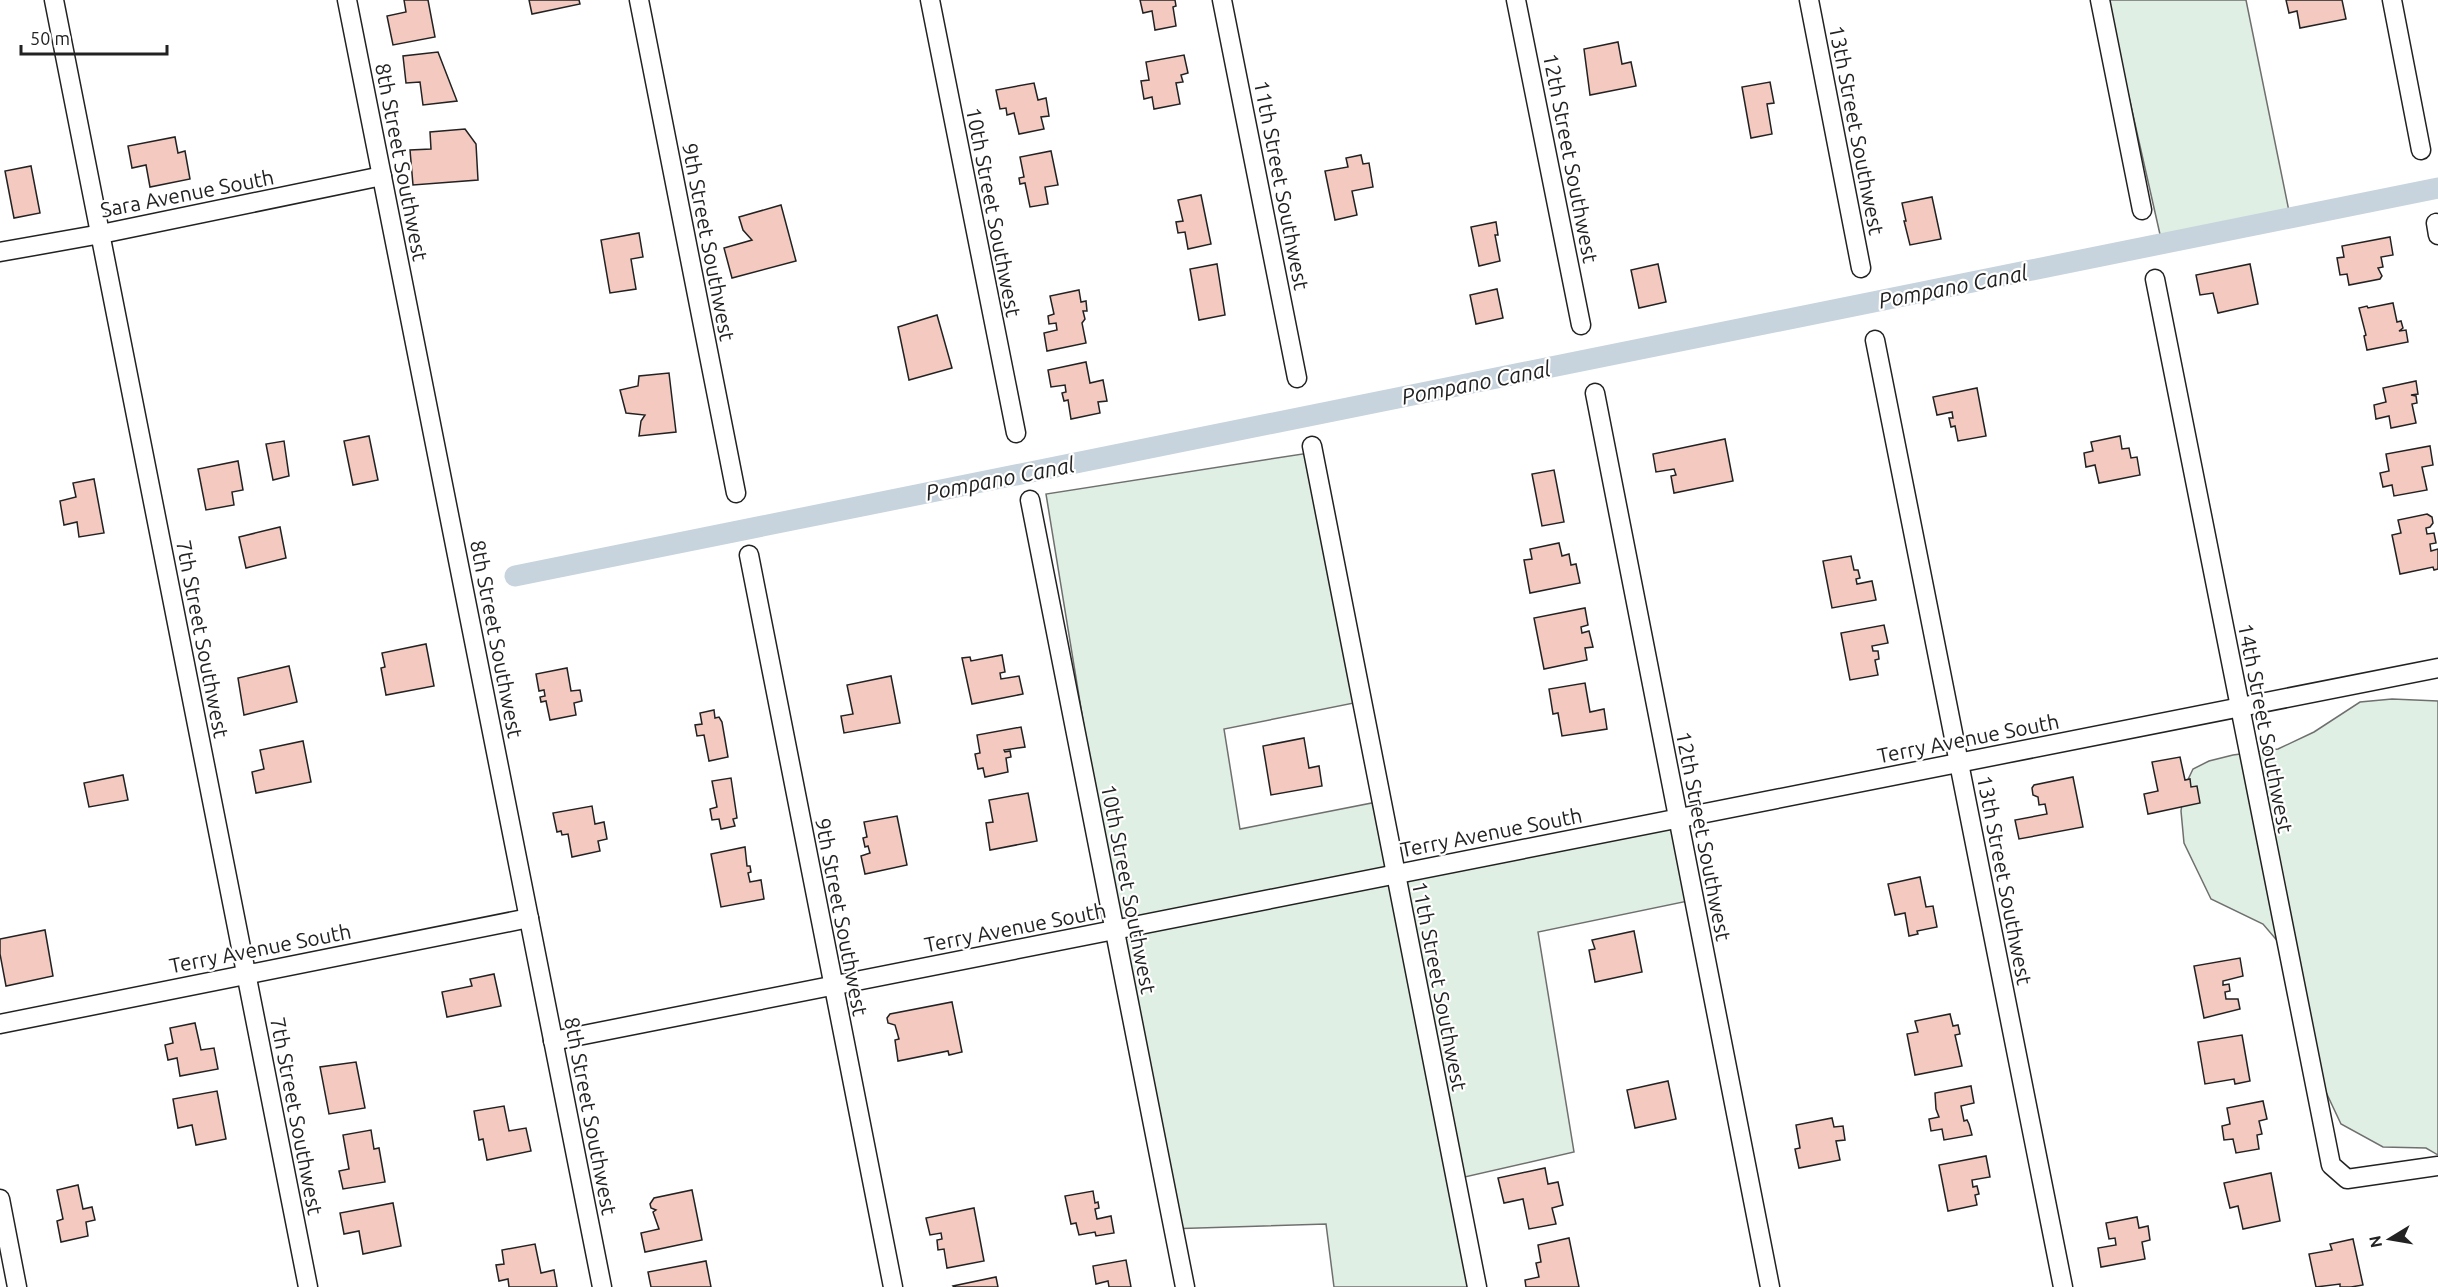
<svg xmlns="http://www.w3.org/2000/svg" width="2438" height="1287" font-family="Ubuntu,sans-serif">
  <style>
    .green { fill: #e0efe3; stroke: #6f6f6f; stroke-width: 1.5 }
    .lines { fill: none; stroke-linecap: round; stroke-linejoin: round }
    .canal { stroke: #c7d3dd; stroke-width: 21 }
    .building { fill: #f3c9c0; stroke: #222; stroke-width: 1.5 }
    .minor-casing { stroke: #222; stroke-width: 21 }
    .minor { stroke: #fff; stroke-width: 18 }
    .labels { text-anchor: middle; dominant-baseline: central; stroke-width: 4.5; stroke-linejoin: round; paint-order: stroke }
    .street-label { font-size: 21px; fill: #222; stroke: #fff }
    .water-label { font-size: 22px; font-style: italic; fill: #222; stroke: #fff }
  </style>
  <rect width="100%" height="100%" fill="#fff"/>
  <!-- green -->
  <g class="green">
    <path d="M2107,0H2246L2292,226L2164,252Z"/>
    <path d="M1322,451L1364,701L1224,729L1240,829L1377,802L1392,875L1685,817L1693,900L1538,932L1574,1152L1460,1178L1480,1287H1334L1326,1224L1166,1229L1046,494Z"/>
    <path d="M2392,699L2438,701V1155L2426,1148L2383,1147L2341,1124L2317,1073L2291,957L2263,924L2211,899L2184,843L2181,811L2184,788L2193,769L2209,761L2233,755L2278,749L2314,732L2360,702Z"/>
  </g>
  <g class="lines">
    <!-- canal -->
    <path class="canal" d="M515,576L2438,188"/>
  </g>
  <!-- building -->
  <g class="building">
    <path d="M404,0H428L435,37L393,45L387,16L406,12Z"/>
    <path d="M529,0H579L580,4L532,14Z"/>
    <path d="M1140,0H1175L1176,6L1173,7L1176,26L1155,30L1152,11L1143,13Z"/>
    <path d="M2286,0H2342L2346,19L2300,28L2297,11L2289,13Z"/>
    <path d="M1618,42L1622,64L1631,62L1636,86L1590,95L1584,49Z"/>
    <path d="M438,52L457,101L423,105L420,82L406,83L403,56Z"/>
    <path d="M1184,55L1188,73L1181,75L1183,82L1176,83L1180,104L1154,109L1152,97L1144,99L1141,81L1149,80L1146,62Z"/>
    <path d="M1770,82L1774,103L1767,104L1772,134L1751,138L1742,87Z"/>
    <path d="M1034,83L1038,100L1046,98L1049,116L1041,117L1044,129L1019,134L1014,113L1007,115L1006,108L1000,109L996,90Z"/>
    <path d="M465,129L476,144L478,180L413,185L410,150L431,149L430,132Z"/>
    <path d="M175,137L178,153L185,151L190,179L150,187L146,165L132,168L128,146Z"/>
    <path d="M1051,151L1058,185L1045,187L1048,204L1030,207L1025,183L1020,184L1019,178L1024,177L1020,157Z"/>
    <path d="M1361,155L1363,164L1369,163L1373,187L1352,191L1357,215L1335,220L1325,171L1348,167L1346,158Z"/>
    <path d="M31,166L40,213L14,218L5,171Z"/>
    <path d="M1201,195L1211,244L1188,249L1185,232L1178,233L1176,222L1183,221L1178,200Z"/>
    <path d="M1932,197L1941,239L1910,245L1904,221H1906L1902,203Z"/>
    <path d="M781,205L796,261L732,278L724,248L752,240L743,230L739,217Z"/>
    <path d="M1496,222L1498,235H1495L1500,261L1479,266L1471,227Z"/>
    <path d="M639,233L643,257L631,259L636,289L610,293L601,240Z"/>
    <path d="M2390,237L2393,255L2381,257L2383,267L2378,268L2382,276L2380,279L2349,285L2347,274L2340,275L2337,258L2344,257L2342,246Z"/>
    <path d="M1217,264L1225,315L1199,320L1190,269Z"/>
    <path d="M1658,264L1666,302L1639,308L1631,270Z"/>
    <path d="M2250,264L2258,304L2218,313L2213,293L2200,295L2196,275Z"/>
    <path d="M1497,289L1503,318L1476,324L1470,295Z"/>
    <path d="M1079,290L1081,302L1086,301L1087,311H1083L1085,319L1082,323L1086,343L1047,351L1044,333L1057,330L1056,323L1049,324L1048,316L1054,314L1050,296Z"/>
    <path d="M2393,303L2397,322L2401,321L2403,328L2399,331L2406,330L2408,342L2367,350L2364,336L2366,335L2359,308L2367,306L2368,308Z"/>
    <path d="M937,315L952,368L909,380L898,327Z"/>
    <path d="M1086,362L1090,383L1103,380L1107,401L1098,402L1100,413L1071,419L1068,400L1064,401L1062,393L1066,392L1065,385L1051,387L1048,370Z"/>
    <path d="M669,373L676,432L639,436L641,421L645,415L626,413L620,390L638,386L639,376Z"/>
    <path d="M2416,381L2418,394L2411,395L2416,396L2417,403L2412,404L2416,423L2391,428L2389,416L2376,419L2374,405L2386,402L2383,388Z"/>
    <path d="M1977,388L1986,436L1958,441L1955,426L1951,427L1949,418H1953L1952,412L1937,415L1933,397Z"/>
    <path d="M369,436L378,480L353,485L344,441Z"/>
    <path d="M2120,436L2122,449L2129,448L2131,458L2137,457L2140,475L2099,483L2095,465L2086,467L2084,453L2093,451L2091,442Z"/>
    <path d="M1725,439L1733,481L1674,493L1671,476L1676,475L1674,469L1656,472L1653,454Z"/>
    <path d="M284,441L289,476L273,480L266,444Z"/>
    <path d="M2430,446L2433,465L2422,467L2427,490L2394,496L2392,485L2383,487L2380,473L2389,471L2386,454Z"/>
    <path d="M238,461L243,490L232,492L234,505L206,510L198,469Z"/>
    <path d="M1554,470L1564,522L1542,526L1532,474Z"/>
    <path d="M94,479L104,533L79,537L77,522L64,525L60,501L76,497L73,483Z"/>
    <path d="M2427,514L2432,517L2433,523L2430,527L2426,528L2427,534L2434,533L2436,543L2430,544L2431,551L2438,549V569L2434,570L2433,567L2400,574L2392,535L2401,533L2398,520Z"/>
    <path d="M280,527L286,558L246,568L239,537Z"/>
    <path d="M1559,543L1562,556L1569,554L1571,565L1576,564L1580,583L1530,593L1524,560L1532,559L1530,549Z"/>
    <path d="M1851,556L1854,570H1858L1860,578L1856,579L1857,584L1872,581L1876,600L1832,608L1823,561Z"/>
    <path d="M1585,608L1588,625L1581,627L1582,633L1589,631L1593,647L1585,648L1587,660L1544,669L1534,618Z"/>
    <path d="M1884,625L1888,643L1872,646L1873,651H1878L1879,659L1875,660L1878,675L1850,680L1841,633Z"/>
    <path d="M426,644L434,686L386,695L381,668L385,667L382,653Z"/>
    <path d="M1002,655L1005,672L1000,673L1001,679L1019,676L1023,694L972,704L962,658L970,657L971,661Z"/>
    <path d="M289,666L297,702L244,715L238,678Z"/>
    <path d="M567,668L571,691L580,690L582,701L574,703L576,715L550,720L546,701L541,702L540,697L545,696L544,690L539,691L536,674Z"/>
    <path d="M891,676L900,723L844,733L841,716L853,714L847,685Z"/>
    <path d="M1585,683L1590,712L1604,709L1607,729L1562,736L1558,713L1553,714L1549,689Z"/>
    <path d="M714,710L715,718L719,717L722,722L728,757L709,761L704,735L697,736L695,725L702,724L700,713Z"/>
    <path d="M1021,727L1025,747L1004,750L1005,752L1010,751L1011,757L1006,758L1008,772L985,777L983,768L978,769L975,754L980,753L977,735Z"/>
    <path d="M1304,738L1309,768L1319,766L1322,786L1271,795L1263,746Z"/>
    <path d="M303,741L311,782L256,793L252,772L264,769L260,750Z"/>
    <path d="M2180,757L2185,780L2190,779L2191,787L2197,786L2200,803L2148,814L2144,794L2158,791L2152,762Z"/>
    <path d="M123,775L128,800L89,807L84,783Z"/>
    <path d="M2073,777L2083,827L2019,839L2015,820L2047,814L2045,804L2039,805L2038,797L2033,795L2032,788L2034,785Z"/>
    <path d="M731,778L737,818L733,819L735,826L721,829L719,819L712,820L710,809L717,807L712,781Z"/>
    <path d="M1028,793L1037,841L990,850L986,823L993,822L989,800Z"/>
    <path d="M592,806L595,824L604,822L607,839L598,841L600,851L572,857L568,834L562,835L561,831L557,832L553,813Z"/>
    <path d="M897,816L907,865L865,874L861,856L870,853L868,846L865,847L863,838L867,837L864,822Z"/>
    <path d="M745,847L747,866H750L751,872L748,873L750,882L761,880L764,899L721,907L711,854Z"/>
    <path d="M1920,877L1926,907L1933,906L1937,927L1917,931L1918,934L1909,936L1905,913L1895,915L1888,884Z"/>
    <path d="M45,930L53,976L6,986L0,954V939Z"/>
    <path d="M1634,931L1642,972L1595,982L1589,950L1595,949L1592,940Z"/>
    <path d="M2240,958L2243,976L2223,981V985L2229,984L2230,991L2225,992L2226,999H2238L2240,1009L2204,1018L2194,966Z"/>
    <path d="M494,974L501,1006L447,1017L442,992L472,986L470,979Z"/>
    <path d="M952,1002L962,1052L949,1055L948,1051L898,1061L895,1040L899,1039L895,1025L888,1023L887,1018L890,1014Z"/>
    <path d="M1950,1014L1953,1026L1958,1025L1960,1034L1955,1035L1962,1066L1915,1075L1907,1034L1918,1032L1915,1021Z"/>
    <path d="M195,1023L201,1050L214,1048L218,1069L180,1076L177,1058L168,1060L165,1045L173,1043L170,1028Z"/>
    <path d="M2242,1035L2250,1081L2235,1084L2234,1079L2205,1084L2198,1042Z"/>
    <path d="M356,1062L365,1108L329,1114L320,1067Z"/>
    <path d="M1668,1081L1676,1119L1635,1128L1627,1090Z"/>
    <path d="M1971,1086L1974,1103L1961,1106L1964,1121L1967,1120L1969,1124L1972,1135L1944,1140L1942,1129L1931,1131L1929,1119L1939,1117L1936,1109L1935,1093Z"/>
    <path d="M217,1091L226,1139L196,1145L192,1125L178,1128L173,1099Z"/>
    <path d="M2263,1101L2267,1119L2259,1121L2262,1134L2257,1135L2259,1149L2236,1153L2233,1139L2224,1140L2222,1126L2230,1124L2227,1108Z"/>
    <path d="M504,1106L509,1131L526,1128L531,1151L487,1160L483,1139L479,1140L474,1111Z"/>
    <path d="M1832,1118L1834,1127L1843,1126L1845,1140L1836,1141L1840,1160L1799,1168L1795,1149L1800,1148L1796,1125Z"/>
    <path d="M371,1130L374,1149L379,1148L385,1182L343,1189L339,1171L349,1169L343,1135Z"/>
    <path d="M1986,1156L1990,1177L1972,1180L1973,1187L1977,1186L1979,1194L1975,1195L1977,1205L1948,1211L1939,1165Z"/>
    <path d="M1545,1168L1548,1184L1558,1182L1563,1205L1552,1208L1556,1224L1529,1229L1523,1199L1504,1203L1498,1178Z"/>
    <path d="M2271,1173L2280,1221L2243,1229L2238,1206L2230,1208L2224,1183Z"/>
    <path d="M78,1185L83,1209L92,1207L95,1220L86,1222L88,1236L61,1242L57,1221L63,1219L57,1190Z"/>
    <path d="M692,1190L702,1240L645,1252L641,1233L659,1229L653,1212L656,1210L651,1208L650,1204L654,1198Z"/>
    <path d="M1093,1191L1095,1203L1098,1202L1099,1208L1095,1209L1097,1219L1111,1216L1114,1233L1096,1236L1095,1232L1079,1235L1076,1223L1071,1224L1065,1196Z"/>
    <path d="M393,1203L401,1246L363,1254L359,1231L344,1234L340,1213Z"/>
    <path d="M974,1208L984,1261L947,1268L944,1249L938,1250L937,1240L942,1239L941,1233L930,1235L926,1218Z"/>
    <path d="M2137,1217L2139,1228L2148,1226L2150,1240L2142,1242L2145,1259L2101,1267L2098,1248L2116,1245L2115,1238L2109,1239L2106,1223Z"/>
    <path d="M1569,1238L1579,1287H1526L1525,1280L1539,1277L1536,1263L1541,1262L1538,1245Z"/>
    <path d="M2353,1239L2363,1285L2351,1287H2340V1284L2316,1287L2309,1254L2332,1250L2330,1244Z"/>
    <path d="M535,1244L541,1273L554,1270L557,1287H509L508,1279L499,1281L496,1265L504,1264L502,1250Z"/>
    <path d="M1126,1260L1131,1287H1109L1108,1281L1096,1284L1093,1266Z"/>
    <path d="M706,1261L711,1287H651L648,1272Z"/>
    <path d="M996,1277L998,1287H954L953,1286Z"/>
  </g>
  <g class="lines">
    <!-- minor casing -->
    <g class="minor-casing">
      <g id="minor">
        <path d="M54,0L308,1287"/>
        <path d="M347,0L602,1287"/>
        <path d="M639,0L736,493"/>
        <path d="M930,0L1016,433"/>
        <path d="M1222,0L1297,378"/>
        <path d="M1516,0L1581,325"/>
        <path d="M1809,0L1861,268"/>
        <path d="M2100,0L2142,210"/>
        <path d="M2392,0L2421,150"/>
        <path d="M2436,223L2438,235"/>
        <path d="M0,252L101,234L382,176"/>
        <path d="M2155,279L2331,1165L2347,1179L2438,1166"/>
        <path d="M1875,340L2063,1287"/>
        <path d="M1595,393L1770,1287"/>
        <path d="M1312,446L1477,1287"/>
        <path d="M1030,500L1185,1287"/>
        <path d="M749,555L893,1287"/>
        <path d="M0,1024L529,918"/>
        <path d="M553,1041L2438,668"/>
        <path d="M0,1199L17,1287"/>
      </g>
    </g>
    <!-- minor -->
    <use href="#minor" class="minor"/>
  </g>
  <g class="labels">
    <!-- street labels -->
    <g class="street-label">
      <text transform="translate(1857 130) rotate(79)">13th Street Southwest</text>
      <text transform="translate(1571 158) rotate(79)">12th Street Southwest</text>
      <text transform="translate(402 162) rotate(79)">8th Street Southwest</text>
      <text transform="translate(1282 185) rotate(79)">11th Street Southwest</text>
      <text transform="translate(187 193) rotate(-11)">Sara Avenue South</text>
      <text transform="translate(994 212) rotate(79)">10th Street Southwest</text>
      <text transform="translate(709 242) rotate(79)">9th Street Southwest</text>
      <text transform="translate(203 639) rotate(79)">7th Street Southwest</text>
      <text transform="translate(497 639) rotate(79)">8th Street Southwest</text>
      <text transform="translate(2266 728) rotate(79)">14th Street Southwest</text>
      <text transform="translate(1968 738) rotate(-11)">Terry Avenue South</text>
      <text transform="translate(1491 832) rotate(-11)">Terry Avenue South</text>
      <text transform="translate(1704 836) rotate(79)">12th Street Southwest</text>
      <text transform="translate(2005 880) rotate(79)">13th Street Southwest</text>
      <text transform="translate(1129 889) rotate(79)">10th Street Southwest</text>
      <text transform="translate(842 917) rotate(79)">9th Street Southwest</text>
      <text transform="translate(1015 927) rotate(-11)">Terry Avenue South</text>
      <text transform="translate(260 948) rotate(-11)">Terry Avenue South</text>
      <text transform="translate(1440 986) rotate(79)">11th Street Southwest</text>
      <text transform="translate(297 1116) rotate(79)">7th Street Southwest</text>
      <text transform="translate(591 1116) rotate(79)">8th Street Southwest</text>
    </g>
    <!-- water labels -->
    <g class="water-label">
      <text transform="translate(1953 286) rotate(-11)">Pompano Canal</text>
      <text transform="translate(1476 382) rotate(-11)">Pompano Canal</text>
      <text transform="translate(1000 478) rotate(-11)">Pompano Canal</text>
    </g>
  </g>
  <!-- north arrow -->
  <g transform="translate(2390 1239) rotate(259)" stroke="#ffffff" stroke-width="4.5" paint-order="stroke">
  <path d="M0-4.5L10 22L0 15L-10 22Z" fill="#222222"/>
  <text y="-9" font-size="16" font-weight="bold" text-anchor="middle" fill="#222222">N</text>
  </g>
  <!-- scale -->
  <path d="M21 45v9h146v-9" fill="none" stroke="#222222" stroke-width="3"/>
  <text x="30" y="45" font-size="18" fill="#222222" stroke="#ffffff" stroke-width="4.5" paint-order="stroke">50 m</text>
</svg>
